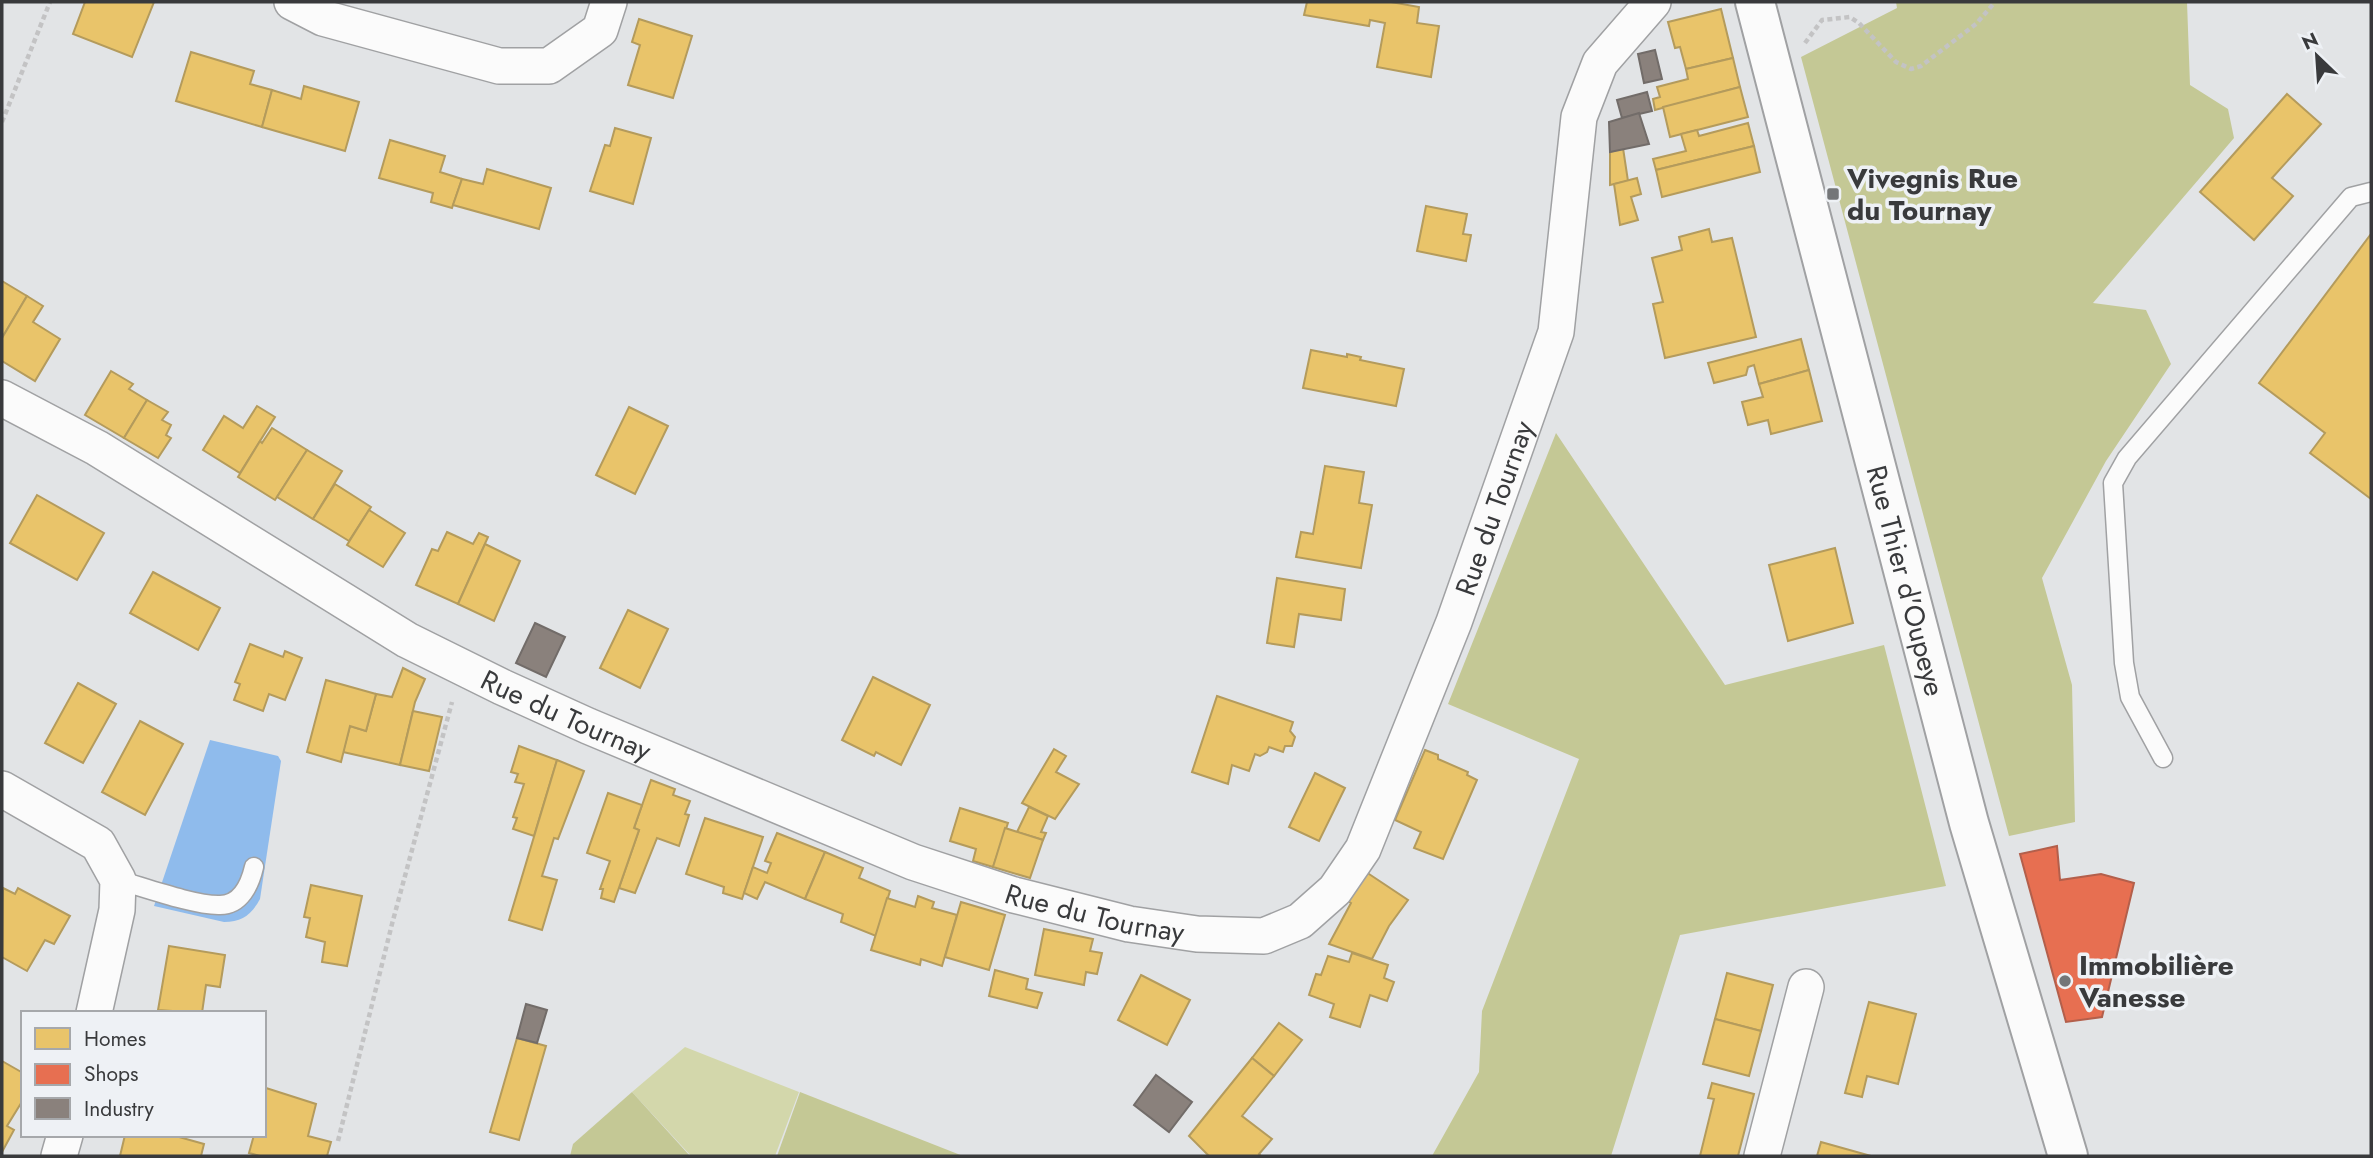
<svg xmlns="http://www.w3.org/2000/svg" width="2373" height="1158" font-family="Jost,sans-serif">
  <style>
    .green { fill: #d3d7ab }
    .forest { fill: #c4c895 }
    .water { fill: #8fbbec }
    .homes { fill: #e9c46a; stroke: #b49b5c; stroke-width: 2 }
    .shops { fill: #e76f51; stroke: #b35f4b; stroke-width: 2 }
    .industry { fill: #8a817c; stroke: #726c69; stroke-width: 2 }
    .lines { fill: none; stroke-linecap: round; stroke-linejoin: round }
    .lane-casing { stroke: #a0a1a3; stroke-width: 21 }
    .street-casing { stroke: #a0a1a3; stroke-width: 38 }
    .secondary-casing { stroke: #a0a1a3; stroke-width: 42 }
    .path { stroke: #c3c3c4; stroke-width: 4.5; stroke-dasharray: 5 3.5; stroke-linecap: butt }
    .lane { stroke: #fbfbfb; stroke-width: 18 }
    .street { stroke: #fbfbfb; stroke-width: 35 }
    .secondary { stroke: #fbfbfb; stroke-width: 38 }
    .poi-dot { fill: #747678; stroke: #eef1f5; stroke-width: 2.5 }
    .labels { text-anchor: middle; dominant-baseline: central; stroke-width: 7; stroke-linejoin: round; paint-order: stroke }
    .poi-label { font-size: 28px; font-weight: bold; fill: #393a3c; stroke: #eef1f5; text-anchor: start }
    .street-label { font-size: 28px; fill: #393a3c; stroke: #eef1f5 }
  </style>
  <rect width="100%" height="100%" fill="#e2e4e6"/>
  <!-- green -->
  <path class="green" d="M685,1047L799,1092L775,1156H691L632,1092Z"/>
  <!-- forest -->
  <g class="forest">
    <path d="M1896,2H2187L2190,85L2228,109L2234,138L2093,303L2146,310L2171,364L2106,461L2042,578L2072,685L2075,822L2009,836L1801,57L1897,8Z"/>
    <path d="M1556,433L1725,685L1884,645L1946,886L1680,935L1611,1156H1432L1479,1072L1482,1011L1579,759L1448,704Z"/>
    <path d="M632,1092L690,1156H570L573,1144Z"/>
    <path d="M800,1092L963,1156H777Z"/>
  </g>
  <!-- water -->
  <path class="water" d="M210,740L278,756L281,761L260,899C252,914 242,922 224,922L154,906Z"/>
  <!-- homes -->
  <g class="homes">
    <path d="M85,2H154L132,57L73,34Z"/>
    <path d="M1307,2H1391L1419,7L1417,23L1439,26L1431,77L1377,67L1385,23L1370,20L1369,26L1304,15Z"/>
    <path d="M1721,9L1733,58L1686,69L1680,47L1675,48L1668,22Z"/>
    <path d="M639,19L692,36L673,98L628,85L640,45L632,42Z"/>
    <path d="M191,52L254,71L250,84L272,90L262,127L176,101Z"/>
    <path d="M1733,58L1740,87L1655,110L1653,99L1660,97L1657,87L1688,79L1686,69Z"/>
    <path d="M304,86L359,102L345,151L262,127L272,90L301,99Z"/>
    <path d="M1740,87L1748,117L1670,137L1663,107Z"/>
    <path d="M2287,94L2321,124L2272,178L2293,196L2254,240L2200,192Z"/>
    <path d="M1748,123L1754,146L1656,170L1653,159L1686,151L1681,134L1697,130L1699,136Z"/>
    <path d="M615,128L651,138L633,204L590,191L605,145L610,146Z"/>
    <path d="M390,140L445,156L440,172L462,179L452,208L431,202L433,193L379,178Z"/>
    <path d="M1754,146L1760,172L1662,197L1656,170Z"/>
    <path d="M1623,148L1628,181L1610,185V152Z"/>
    <path d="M487,169L551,188L539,229L453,205L462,179L483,184Z"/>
    <path d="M1637,178L1641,194L1631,197L1638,220L1620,225L1614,184Z"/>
    <path d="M1426,206L1467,214L1463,234L1471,235L1466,261L1417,251Z"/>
    <path d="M1709,229L1712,242L1732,238L1756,337L1665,358L1653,304L1663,302L1652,258L1682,250L1679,237Z"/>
    <path d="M2371,234V499L2310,453L2325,433L2259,383Z"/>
    <path d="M2,281L27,296L2,338Z"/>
    <path d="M27,296L43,306L33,322L60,339L35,381L2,361V338Z"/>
    <path d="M1801,339L1809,370L1759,384L1754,365L1748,367L1746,375L1714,383L1708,363Z"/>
    <path d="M1311,350L1347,357V354L1361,357L1360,360L1404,369L1396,406L1303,388Z"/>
    <path d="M1809,370L1822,421L1771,434L1768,420L1748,425L1742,402L1763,397L1759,384Z"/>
    <path d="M111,371L133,384L129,389L147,400L124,438L85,415Z"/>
    <path d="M147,400L168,412L162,420L171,425L166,435L171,438L158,458L124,438Z"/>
    <path d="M257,406L275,417L240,473L203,450L224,416L243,428Z"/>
    <path d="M629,407L668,426L635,494L596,475Z"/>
    <path d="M272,428L307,450L275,500L238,477L260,441L262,443Z"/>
    <path d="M307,450L342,471L313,519L277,497Z"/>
    <path d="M1325,466L1364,472L1359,503L1372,505L1361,568L1296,557L1301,532L1313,534Z"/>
    <path d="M335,484L371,507L349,541L313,519Z"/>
    <path d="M37,495L104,533L77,580L10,543Z"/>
    <path d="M369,510L405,533L383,567L347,545Z"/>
    <path d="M447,532L473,544L479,533L488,537L458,604L416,585L432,549L438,551Z"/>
    <path d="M485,544L520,561L494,621L458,604Z"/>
    <path d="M1835,548L1853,623L1788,641L1769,565Z"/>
    <path d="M153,572L220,608L198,650L130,613Z"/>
    <path d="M1277,578L1345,589L1341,620L1299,614L1294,647L1267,643Z"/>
    <path d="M628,610L668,629L640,688L600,668Z"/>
    <path d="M250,644L283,657L285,651L302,658L285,700L269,694L263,711L234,700L240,684L235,682Z"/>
    <path d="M403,668L425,679L415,702L400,765L343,752L350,726L366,731L376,694L392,697Z"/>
    <path d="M873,677L930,705L901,765L876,752L874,756L842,740Z"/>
    <path d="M326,680L376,694L366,731L350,726L341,762L307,752Z"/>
    <path d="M78,683L116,704L83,763L45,743Z"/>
    <path d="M1217,696L1293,722L1290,731L1295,737L1292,746H1285L1283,752L1269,747L1267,752L1260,756L1255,754L1249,771L1232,765L1228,784L1192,772Z"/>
    <path d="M413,711L442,717L429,771L400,765Z"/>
    <path d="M140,721L183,744L145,815L102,792Z"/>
    <path d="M519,746L557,760L534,836L513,829L517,818L513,817L524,784L515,782L518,774L511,772Z"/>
    <path d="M1054,749L1066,756L1056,772L1079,784L1055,819L1022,803Z"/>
    <path d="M1425,750L1438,755V759L1468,772L1467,775L1477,780L1443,859L1414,848L1421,832L1395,820Z"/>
    <path d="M557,760L584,771L558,839L554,838L542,876L557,880L542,930L509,920Z"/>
    <path d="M1315,773L1345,788L1319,841L1289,827Z"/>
    <path d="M651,780L675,789L673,795L690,801L685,814L689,815L679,846L657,838L635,893L619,888L639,830L634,828Z"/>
    <path d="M608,793L642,805L634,828L639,830L614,902L601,898L603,889H600L610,861L587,853Z"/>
    <path d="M1029,807L1048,816L1041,832L1046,833L1043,840L1017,832Z"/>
    <path d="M960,808L1008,823L993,867L973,861L976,849L950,841Z"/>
    <path d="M705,818L763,837L742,899L723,893L724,887L686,874Z"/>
    <path d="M1005,828L1043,840L1030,878L993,867Z"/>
    <path d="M777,833L825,852L805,899L765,882L757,899L744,893L753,867L767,873L771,863L765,861Z"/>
    <path d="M825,852L863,868L859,878L890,891L876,936L841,922L843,914L805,899Z"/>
    <path d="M1366,872L1408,900L1389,926L1372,959L1329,944L1351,903L1348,901Z"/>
    <path d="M311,885L362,896L347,966L322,962L325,942L306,937L310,918L304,917Z"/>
    <path d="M3,888L15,894L18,888L70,916L54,944L45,940L27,971L2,957Z"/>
    <path d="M918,896L934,902L932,908L957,915L942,966L921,959L920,965L871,950L887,898L915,907Z"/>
    <path d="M961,902L1005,915L989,970L945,957Z"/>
    <path d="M1044,929L1093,939L1090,951L1102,953L1097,974L1086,972L1084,985L1035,975Z"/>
    <path d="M169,946L225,955L220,987L206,985L202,1013L158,1010Z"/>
    <path d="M1352,953L1388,965L1384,978L1394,982L1387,1001L1370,995L1360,1027L1330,1017L1334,1004L1309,995L1316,974L1321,975L1328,956L1349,962Z"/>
    <path d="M995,970L1028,979L1026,989L1042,993L1037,1008L989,996Z"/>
    <path d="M1727,973L1773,985L1761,1031L1715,1019Z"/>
    <path d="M1141,975L1190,1000L1167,1045L1118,1020Z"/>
    <path d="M1869,1002L1916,1014L1898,1084L1867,1076L1862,1097L1845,1093Z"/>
    <path d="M1715,1019L1761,1031L1749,1076L1703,1064Z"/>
    <path d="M1279,1023L1302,1040L1274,1076L1252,1058Z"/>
    <path d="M517,1038L546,1046L519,1140L490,1132Z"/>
    <path d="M1252,1058L1274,1076L1242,1116L1272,1139L1259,1154L1261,1156H1209L1189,1136Z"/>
    <path d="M2,1061L23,1073V1100L7,1126L14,1130L2,1152Z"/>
    <path d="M1712,1083L1754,1094L1738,1156H1700L1714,1099L1708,1098Z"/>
    <path d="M266,1088L316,1104L308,1136L331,1142L327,1156H260L249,1153L254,1135H264Z"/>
    <path d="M125,1135H172L204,1144L201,1156H120Z"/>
    <path d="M1821,1142L1871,1156H1817Z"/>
  </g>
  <!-- shops -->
  <path class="shops" d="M2057,846L2060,880L2101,874L2134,883L2102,1017L2066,1022L2020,854Z"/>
  <!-- industry -->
  <g class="industry">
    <path d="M1655,50L1662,79L1644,83L1638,54Z"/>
    <path d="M1647,92L1652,111L1622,118L1617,100Z"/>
    <path d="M1639,113L1649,144L1610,152L1609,122Z"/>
    <path d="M535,623L565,637L546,677L516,663Z"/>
    <path d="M526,1004L547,1010L537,1043L517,1038Z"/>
    <path d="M1156,1075L1192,1102L1169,1132L1134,1105Z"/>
  </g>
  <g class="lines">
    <!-- lane casing -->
    <g class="lane-casing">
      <g id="lane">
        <path d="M2163,758L2130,697L2124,663L2113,483L2127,458L2351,197L2371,192"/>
        <path d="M118,880C143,887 196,906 220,905C241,905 250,884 254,867"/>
      </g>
    </g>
    <!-- street casing -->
    <g class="street-casing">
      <g id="street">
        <path d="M292,2L323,18L499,66H549L600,30L609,2"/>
        <path id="s1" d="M2,398L97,448L407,640L502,687L588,726L913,862L1014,895L1129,924L1197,934L1264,936L1300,921L1335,890L1363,849L1454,622L1556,332L1579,117L1600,63L1653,2"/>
        <path d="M2,789L98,844L118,880L117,910L94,1013"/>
        <path d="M59,1156L65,1135"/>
        <path d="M1762,1156L1806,987"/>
      </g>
    </g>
    <!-- secondary casing -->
    <g class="secondary-casing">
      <g id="secondary">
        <path id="s2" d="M1755,2L1969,823L2068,1156"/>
      </g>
    </g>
    <!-- path -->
    <g class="path">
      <path d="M1805,43L1822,20L1850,17L1859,23L1896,62L1911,69L1921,66L1976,24L1995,2"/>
      <path d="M2,122L50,2"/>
      <path d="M338,1141L392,924L452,702"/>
    </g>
    <!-- lane -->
    <use href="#lane" class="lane"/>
    <!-- street -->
    <use href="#street" class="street"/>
    <!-- secondary -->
    <use href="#secondary" class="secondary"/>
  </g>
  <!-- markers -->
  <g class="poi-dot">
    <rect x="1826" y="187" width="14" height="14" rx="3.5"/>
    <circle cx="2065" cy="981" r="7"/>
  </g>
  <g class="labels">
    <!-- poi labels -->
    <g class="poi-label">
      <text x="1847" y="178">Vivegnis Rue<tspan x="1847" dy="32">du Tournay</tspan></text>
      <text x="2079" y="965">Immobilière<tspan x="2079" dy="32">Vanesse</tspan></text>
    </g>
    <!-- street labels -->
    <g class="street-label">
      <text stroke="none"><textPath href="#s1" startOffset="1886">Rue du Tournay</textPath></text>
      <text stroke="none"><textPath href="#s2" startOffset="598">Rue Thier d'Oupeye</textPath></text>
      <text stroke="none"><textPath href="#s1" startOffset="648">Rue du Tournay</textPath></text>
      <text stroke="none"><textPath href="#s1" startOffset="1214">Rue du Tournay</textPath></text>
    </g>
  </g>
  <!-- border -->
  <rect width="2373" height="1158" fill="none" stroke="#393a3c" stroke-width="7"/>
  <!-- legend -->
  <rect x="21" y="1011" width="245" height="126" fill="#eef1f5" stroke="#a6a8ab" stroke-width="2"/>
  <rect x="35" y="1028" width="35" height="21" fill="#e9c46a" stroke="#a6a8ab" stroke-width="2"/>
  <text x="84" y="1046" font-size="21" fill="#393a3c">Homes</text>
  <rect x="35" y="1064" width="35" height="21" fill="#e76f51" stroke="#a6a8ab" stroke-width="2"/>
  <text x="84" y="1081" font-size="21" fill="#393a3c">Shops</text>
  <rect x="35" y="1098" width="35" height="21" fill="#8a817c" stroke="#a6a8ab" stroke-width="2"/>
  <text x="84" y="1116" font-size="21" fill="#393a3c">Industry</text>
  <!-- north arrow -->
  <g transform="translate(2317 56) rotate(335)" stroke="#eef1f5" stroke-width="5" paint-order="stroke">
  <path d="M0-5L12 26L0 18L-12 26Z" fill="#393a3c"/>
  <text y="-10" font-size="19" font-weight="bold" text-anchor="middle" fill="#393a3c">N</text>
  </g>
</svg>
